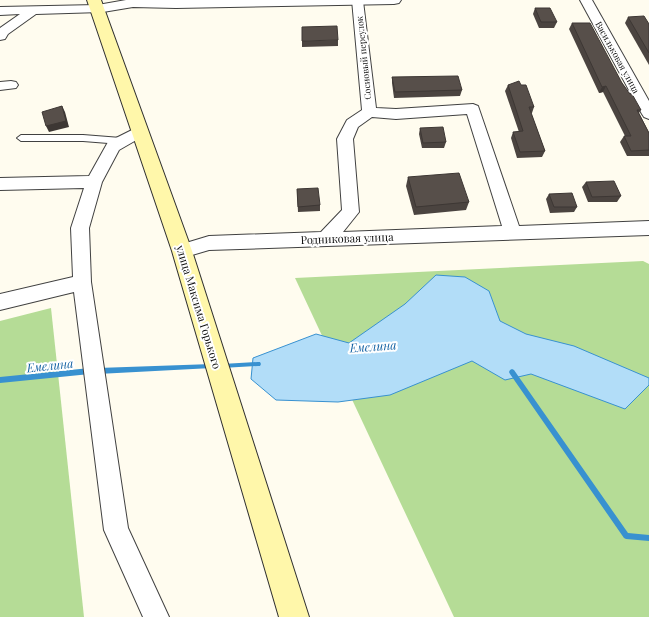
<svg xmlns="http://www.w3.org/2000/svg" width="649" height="617" font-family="'Playfair Display',serif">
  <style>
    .forest { fill: #b5dc96 }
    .water { fill: #b2ddf8; stroke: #3891d0 }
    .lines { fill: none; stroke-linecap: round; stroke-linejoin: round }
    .stream { fill: #3891d0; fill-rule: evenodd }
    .service-casing { stroke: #414141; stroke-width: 2 }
    .minor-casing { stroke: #414141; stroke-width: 2 }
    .tertiary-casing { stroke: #414141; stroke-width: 2 }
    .secondary-casing { stroke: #303030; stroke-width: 2 }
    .service { fill: #fff; fill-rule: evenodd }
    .minor { fill: #fff; fill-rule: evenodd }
    .tertiary { fill: #fff; fill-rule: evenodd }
    .secondary { fill: #fff7aa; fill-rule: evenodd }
    .wall { fill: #4b4440 }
    .shaded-wall { fill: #3d3734 }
    .building { fill: #574f4a; stroke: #3d3734 }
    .labels { text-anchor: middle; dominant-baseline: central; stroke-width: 4; stroke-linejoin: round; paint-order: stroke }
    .far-street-label { font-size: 9px; fill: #0e0e0e; stroke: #fff }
    .street-label { font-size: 11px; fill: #0e0e0e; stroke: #fff }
    .water-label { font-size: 12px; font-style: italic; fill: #1462a3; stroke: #fff }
  </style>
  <rect width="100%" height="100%" fill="#fffcef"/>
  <!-- forest -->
  <g class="forest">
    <path d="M643,261L649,264V617H454L295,278Z"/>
    <path d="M51,308L84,617H0V321Z"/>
  </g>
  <!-- water -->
  <path class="water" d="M436,275L465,277L489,291L500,321L526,334L574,346L649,378V385L625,409L531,374L505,380L472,361L390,395L338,402L276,400L251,379L253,358L316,334L349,343L405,304Z"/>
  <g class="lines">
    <!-- stream -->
    <g class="stream">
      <path d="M258,362H260L261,364L260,366H258L222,368H220L219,366L220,364H222Z"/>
      <path d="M212,364H214L215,366L214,368H212L98,374L96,373L95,371L96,369L98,368Z"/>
      <path d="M90,368L92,369L93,371L92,373L90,374L0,383V377Z"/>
      <path d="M512,369L514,370L628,533L649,535V541L626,539L624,538L510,374L509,372L510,370Z"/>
    </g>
    <!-- service casing -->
    <g class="service-casing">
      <path id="service" d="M21,135H83L121,138L125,141L121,144L83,141H21L17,138Z"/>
    </g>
    <!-- minor casing -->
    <g class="minor-casing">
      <g id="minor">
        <path d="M352,0L363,1L376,108L396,109L473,104L478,106L519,226L649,221V235L209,250L182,258L176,256L173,251L176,246L209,236L321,232L342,210L337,139L347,120L362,110ZM467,114L502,226L343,232L359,212L353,139L358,127L372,117L396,119Z"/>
        <path d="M580,0H592L649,101V119L644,117L642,114Z"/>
        <path d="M97,5L101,6L103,9L101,12L36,14L8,34L5,39L0,40V28L20,14L0,15V7Z"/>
        <path d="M11,81L16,82L18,85L16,88L0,90V82Z"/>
        <path d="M140,126L145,127L147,131L145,135L119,150L102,182L89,228L91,282L128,528L169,617H143L104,530L74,292L0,310V294L73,277L71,228L84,188L0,190V178L89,176L108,142Z"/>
      </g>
    </g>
    <!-- tertiary casing -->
    <g class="tertiary-casing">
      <path id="tertiary" d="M126,0H401L399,3L394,4L176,8L133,7L97,13L92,12L90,9L92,6Z"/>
    </g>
    <!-- secondary casing -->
    <g class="secondary-casing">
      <path id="secondary" d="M87,0H101L192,251L309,617H279L172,251Z"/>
    </g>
    <!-- service -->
    <use href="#service" class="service"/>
    <!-- minor -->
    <use href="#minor" class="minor"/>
    <!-- tertiary -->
    <use href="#tertiary" class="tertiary"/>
    <!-- secondary -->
    <use href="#secondary" class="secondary"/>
  </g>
  <!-- wall -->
  <g class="wall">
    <path d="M535,8L557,22L554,28H539L533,14Z"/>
    <path d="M628,17L649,24V65L625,23Z"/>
    <path d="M572,23L622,83L641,110L639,113L649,133V156H627L620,142L624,136H625L603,92L599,93L569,29Z"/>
    <path d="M338,40V46L302,47V41Z"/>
    <path d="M392,77L462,90L460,96L394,98L392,83Z"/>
    <path d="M508,85H521L534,107L532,113H531L545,151L542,157L517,158L511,138L513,132H519L505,91Z"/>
    <path d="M420,128L446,142L444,148H422L419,134Z"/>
    <path d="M408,177L469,202L466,210L414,215L406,186Z"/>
    <path d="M586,182L621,196L617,202H588L582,187Z"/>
    <path d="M297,189L320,205V211L298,212Z"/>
    <path d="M549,194L577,207L574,212L550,213L546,199Z"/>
  </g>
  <!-- shaded-wall -->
  <g class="shaded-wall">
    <path d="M606,86L603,92L599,93L602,87Z"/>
    <path d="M62,106L65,112L69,127L49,132L46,126Z"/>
  </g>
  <!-- building -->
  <g class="building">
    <path d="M535,8H550L557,22H541Z"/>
    <path d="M644,16L649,24V53L628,17Z"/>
    <path d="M572,23H590L622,83L630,94H632L641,110H637L649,133V150L631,151L624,136H631L606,86L602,87Z"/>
    <path d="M337,26L338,40L302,41V27Z"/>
    <path d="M458,76L462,90L395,92L392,77Z"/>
    <path d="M519,81L521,85H526L534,107H529L545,151L520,152L513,132L523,131L508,85Z"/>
    <path d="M62,106L66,121L46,126L42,112Z"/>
    <path d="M443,127L446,142L423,143L420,128Z"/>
    <path d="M459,173L469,202L416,207L408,177Z"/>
    <path d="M614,181L621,196L592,197L586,182Z"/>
    <path d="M318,188L320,205L298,207L297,189Z"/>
    <path d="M572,193L577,207H554L549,194Z"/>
  </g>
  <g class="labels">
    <!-- far-street labels -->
    <g class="far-street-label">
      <text transform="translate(618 57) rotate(61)">Васильковая улица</text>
      <text transform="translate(363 58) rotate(-96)">Сосновый переулок</text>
    </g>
    <!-- street labels -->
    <g class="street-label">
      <text transform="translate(347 238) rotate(-2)">Родниковая улица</text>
      <text transform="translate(199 307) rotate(73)">улица Максима Горького</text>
    </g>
    <!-- water labels -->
    <g class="water-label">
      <text transform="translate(373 346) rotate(-4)">Емелина</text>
      <text transform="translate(50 365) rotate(-6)">Емелина</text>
    </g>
  </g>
</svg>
